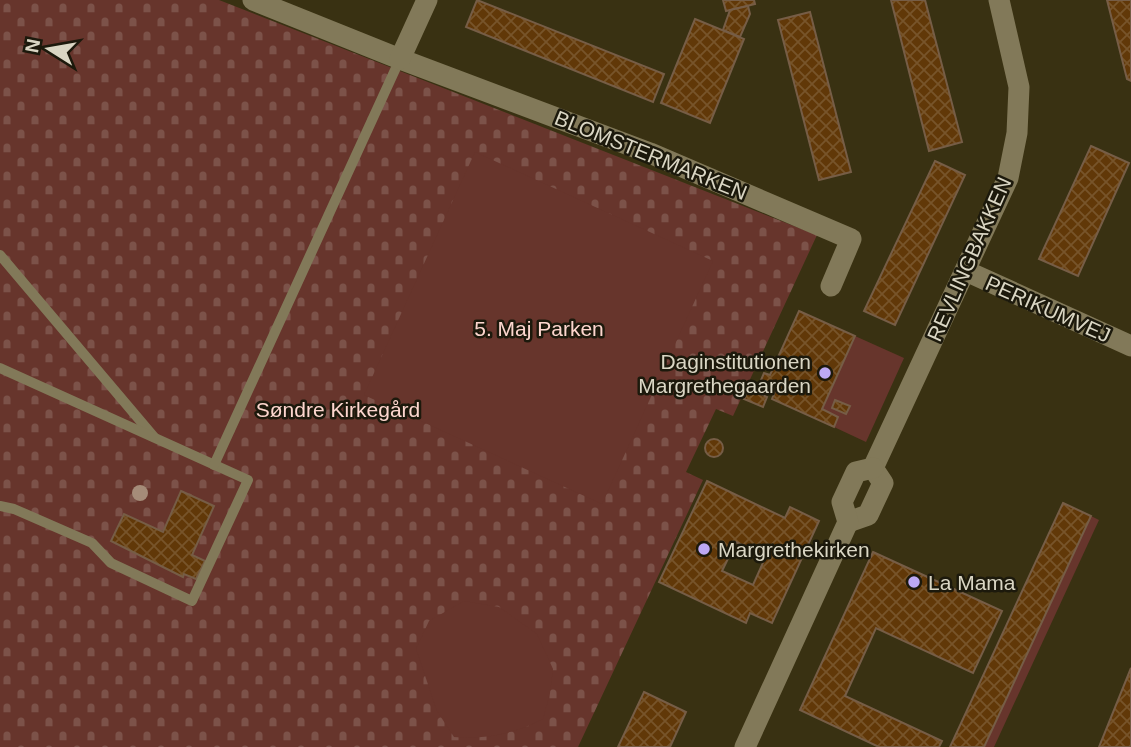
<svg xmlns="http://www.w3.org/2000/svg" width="1131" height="747" font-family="Arial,sans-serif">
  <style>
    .cemetery { fill: url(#cemetery-stones) }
    .green { fill: #67352c }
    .building { fill: url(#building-cross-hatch); stroke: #765d46; stroke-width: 2; fill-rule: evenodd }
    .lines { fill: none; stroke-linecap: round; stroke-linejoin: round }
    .lane { stroke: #827959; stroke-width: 10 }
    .street { stroke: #827959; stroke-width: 21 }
    .tree { fill: #a58c79 }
    .poi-dot { fill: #bda9f5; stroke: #1c190c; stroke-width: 2.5 }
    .labels { text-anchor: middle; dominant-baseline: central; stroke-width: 5; stroke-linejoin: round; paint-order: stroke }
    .street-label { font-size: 21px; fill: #dad6c4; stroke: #1c190c }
    .park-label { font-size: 21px; fill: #fdd6ce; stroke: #1c190c }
    .poi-label { font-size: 21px; fill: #dad6c4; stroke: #1c190c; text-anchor: start }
  </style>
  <defs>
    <pattern id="cemetery-stones" width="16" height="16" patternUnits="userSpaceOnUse" patternTransform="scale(1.75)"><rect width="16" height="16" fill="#67352c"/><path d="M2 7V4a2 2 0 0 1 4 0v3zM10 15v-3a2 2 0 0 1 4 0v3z" fill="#7c5249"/></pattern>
    <pattern id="building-cross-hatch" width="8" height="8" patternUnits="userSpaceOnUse" patternTransform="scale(1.75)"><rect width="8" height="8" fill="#613808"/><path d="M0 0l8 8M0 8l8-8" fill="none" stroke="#77542a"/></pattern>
  </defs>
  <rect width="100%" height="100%" fill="#393112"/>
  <!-- cemetery -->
  <path class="cemetery" d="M0,0H219L817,235L733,416L716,409L686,472L703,480L578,747H0Z"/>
  <!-- green -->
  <g class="green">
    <path d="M475,152L713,261L602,504L364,395Z"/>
    <path d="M855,336L904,358L866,442L834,427L838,417L822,409Z"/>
    <path d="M1091,516L1099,520L994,747H984Z"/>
    <path d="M464,601L499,607L537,634L553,669L550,693L543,719C516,733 485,740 454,737L437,711L416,649L429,621Z"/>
  </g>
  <!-- building -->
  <g class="building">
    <path d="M477,0L664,74L653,102L466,27Z"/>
    <path d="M723,0H754L755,4L726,11Z"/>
    <path d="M891,0H925L962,142L929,151Z"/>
    <path d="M1107,0H1131V81L1127,79Z"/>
    <path d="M748,6L750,14L740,37L723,30L730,10Z"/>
    <path d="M810,12L851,172L819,180L778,20Z"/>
    <path d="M695,19L744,39L710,123L661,103Z"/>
    <path d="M1091,146L1129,163L1078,276L1039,259Z"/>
    <path d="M935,161L965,175L895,325L864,311Z"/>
    <path d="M799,311L855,336L822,409L838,417L834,427L772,399L776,389L761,380L764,373L770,375Z"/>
    <path d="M749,389L767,397L763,407L744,399Z"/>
    <path d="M835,400L850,406L846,414L832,408Z"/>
    <circle cx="714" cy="448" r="9"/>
    <path d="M707,481L785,518L790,507L819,521L772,623L750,613L746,623L659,582ZM736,542L766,556L753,585L722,571Z"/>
    <path d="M181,491L214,506L192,555L205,561L196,579L184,574L183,577L111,541L124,514L163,532Z"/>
    <path d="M1063,503L1091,516L984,747H950Z"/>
    <path d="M873,552L1002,611L973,673L876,628L845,696L942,741L939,747H879L800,710Z"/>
    <path d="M1131,668V747H1099Z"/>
    <path d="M644,692L686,712L670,747H618Z"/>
  </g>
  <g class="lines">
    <!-- lane -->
    <g class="lane">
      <path d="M0,255L154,437"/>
      <path d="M0,368L248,480L192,601L111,563L92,543L14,509L0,506"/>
      <path d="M214,465L400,59"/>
    </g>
    <!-- street -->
    <g class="street">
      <path d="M253,0L400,59L650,153L851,239L831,286"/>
      <path d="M400,59L427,0"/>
      <path d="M966,271L1131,346"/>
      <path d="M873,468L1008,178L1017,133L1019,87L999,0"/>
      <path d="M848,522L868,515L883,483L873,468"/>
      <path d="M745,747L848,522L842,502L856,472L873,468"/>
    </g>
  </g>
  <!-- trees -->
  <circle class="tree" cx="140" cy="493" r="8"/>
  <!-- markers -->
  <g class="poi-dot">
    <circle cx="825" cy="373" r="7"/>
    <circle cx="704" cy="549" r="7"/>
    <circle cx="914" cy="582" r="7"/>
  </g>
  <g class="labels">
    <!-- street labels -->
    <g class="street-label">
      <text transform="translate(651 155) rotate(22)">BLOMSTERMARKEN</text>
      <text transform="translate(969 259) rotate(-66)">REVLINGBAKKEN</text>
      <text transform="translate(1048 309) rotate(24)">PERIKUMVEJ</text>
    </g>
    <!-- park labels -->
    <g class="park-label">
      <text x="539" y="328">5. Maj Parken</text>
      <text x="338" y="409">Søndre Kirkegård</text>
    </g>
    <!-- poi labels -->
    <g class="poi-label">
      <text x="811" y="361" text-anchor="end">Daginstitutionen<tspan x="811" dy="24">Margrethegaarden</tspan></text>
      <text x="718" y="549">Margrethekirken</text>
      <text x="928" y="582">La Mama</text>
    </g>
  </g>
  <!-- north arrow -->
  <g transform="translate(49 49) rotate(281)" stroke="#1c190c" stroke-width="5" paint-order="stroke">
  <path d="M0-5L12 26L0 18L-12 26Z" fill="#dad6c4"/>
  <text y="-10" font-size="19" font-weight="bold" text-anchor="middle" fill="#dad6c4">N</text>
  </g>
</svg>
